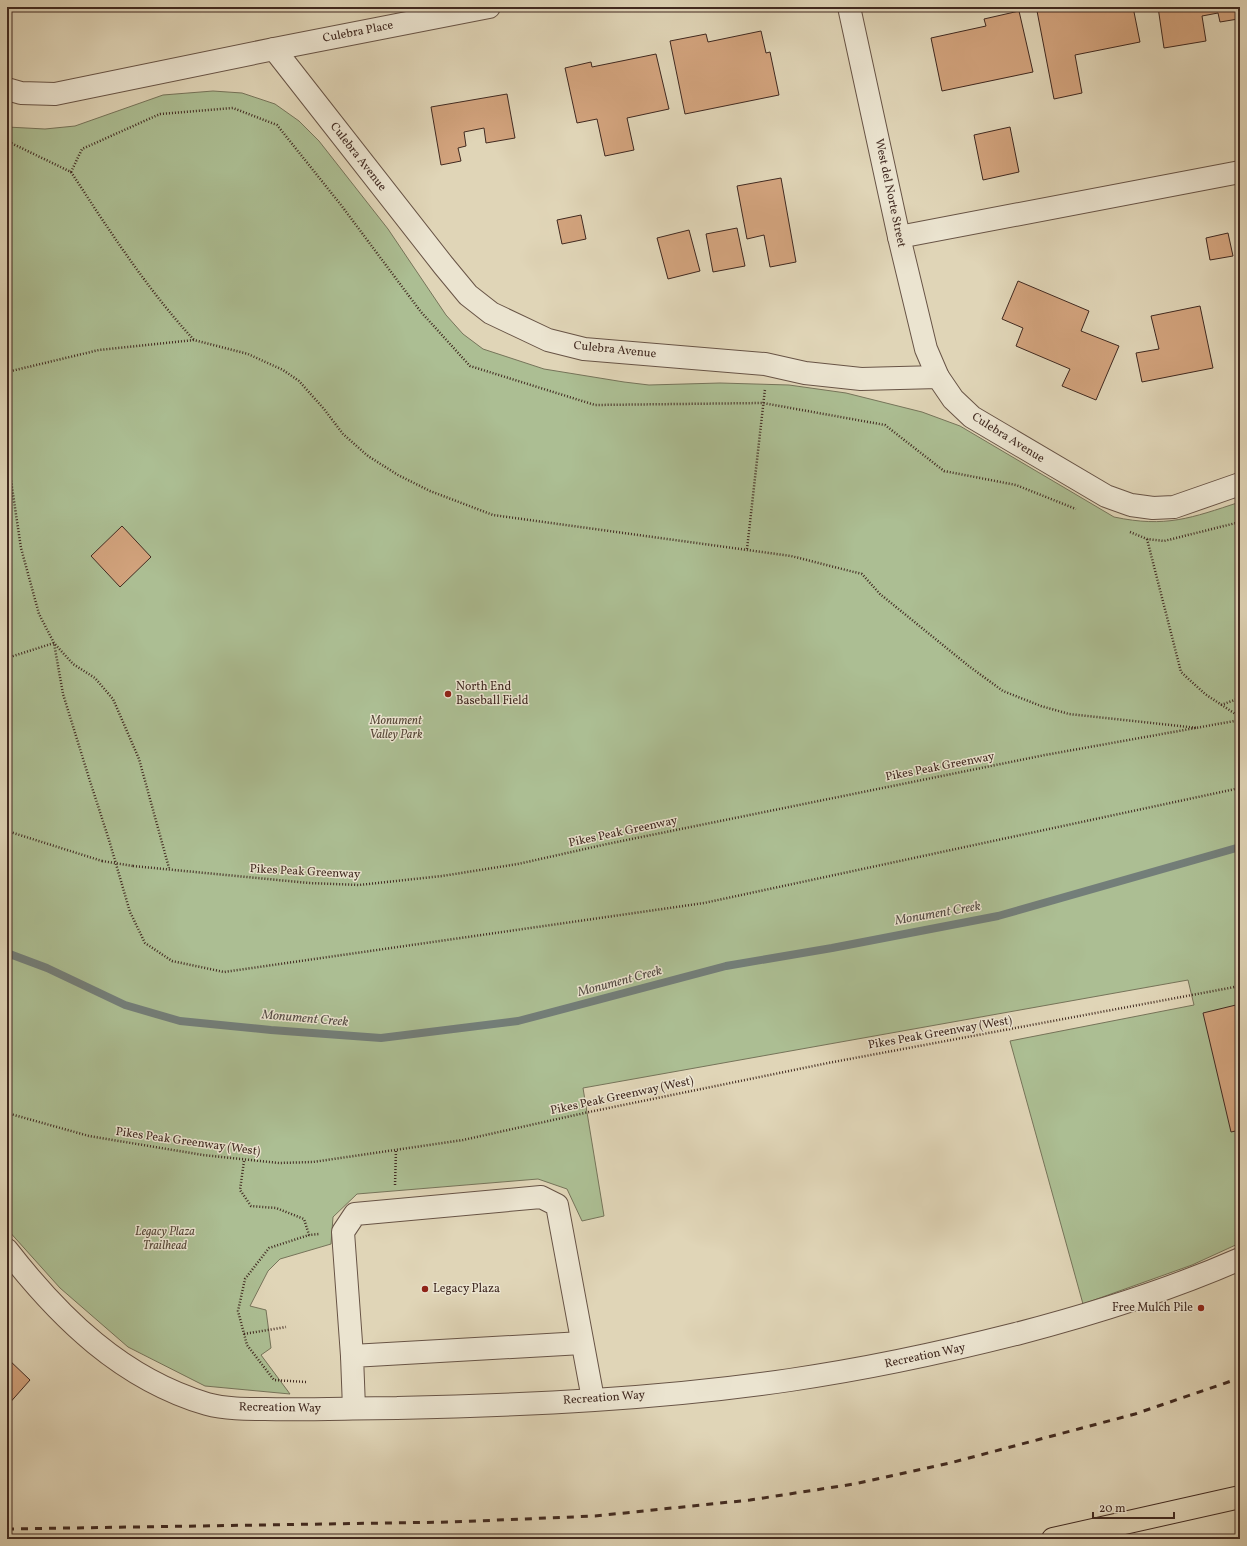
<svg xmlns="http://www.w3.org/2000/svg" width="1247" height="1546" font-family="Vollkorn,serif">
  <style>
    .green { fill: #acbe93; stroke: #76745a }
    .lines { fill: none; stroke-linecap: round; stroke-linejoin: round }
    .stream { stroke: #737e79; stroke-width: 8 }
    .building { fill: #d2a37d; stroke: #402920 }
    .minor-casing { stroke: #685446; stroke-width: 24 }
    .highway-casing { stroke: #402920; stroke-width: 24 }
    .path { stroke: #402920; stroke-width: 2.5; stroke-dasharray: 1 2; stroke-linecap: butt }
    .minor { stroke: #ebe4d0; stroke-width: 22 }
    .highway { stroke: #e0d5b7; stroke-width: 22 }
    .rail { stroke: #402920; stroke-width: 3; stroke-dasharray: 7 7; stroke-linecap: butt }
    .path-bridge { stroke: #402920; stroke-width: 2.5; stroke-dasharray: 1 2; stroke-linecap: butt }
    .poi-dot { fill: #8f2418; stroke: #ebe4d0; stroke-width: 1.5 }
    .labels { text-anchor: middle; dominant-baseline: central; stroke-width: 3; stroke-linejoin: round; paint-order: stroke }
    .street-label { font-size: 12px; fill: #402920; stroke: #ebe4d0 }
    .poi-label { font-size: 12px; fill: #402920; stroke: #ebe4d0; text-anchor: start }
    .park-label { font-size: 12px; font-style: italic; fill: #564737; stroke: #ebe4d0 }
    .water-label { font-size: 13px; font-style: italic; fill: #554c45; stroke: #ebe4d0 }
  </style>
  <rect width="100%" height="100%" fill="#e0d5b7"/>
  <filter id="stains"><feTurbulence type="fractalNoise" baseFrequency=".005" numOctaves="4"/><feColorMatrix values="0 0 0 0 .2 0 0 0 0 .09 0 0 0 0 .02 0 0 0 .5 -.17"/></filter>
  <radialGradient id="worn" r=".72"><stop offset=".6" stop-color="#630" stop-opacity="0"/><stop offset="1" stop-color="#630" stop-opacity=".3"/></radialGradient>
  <!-- green -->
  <path class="green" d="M213,91L242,93L275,104L299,121L319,141L388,229L446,315L463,334L483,349L544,369L624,382L649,385L720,383L789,385L846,393L922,412L960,426L1114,517C1166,528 1191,518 1240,502V1243L1192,1265L1083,1304L1010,1041L1194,1005L1188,980L583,1088L604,1216L582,1221L567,1189L538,1179L357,1194L333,1217L331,1244L280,1259L268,1271L250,1306L266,1310L271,1348L261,1355L290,1394L205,1386L128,1347L60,1288L7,1229V127L45,129L75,126L163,95Z"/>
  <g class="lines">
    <!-- stream -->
    <path class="stream" d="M7,953L47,968L125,1005L180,1021L271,1030L381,1038L518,1021L726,966L832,948L998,916L1240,847"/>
  </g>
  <!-- building -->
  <g class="building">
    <path d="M1058,7H1133L1140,42L1075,55L1082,93L1054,99L1037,11Z"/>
    <path d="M1158,7H1236L1238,19L1220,22L1218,13L1202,16L1206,41L1164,48Z"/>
    <path d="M1019,11L1033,72L942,91L931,38L986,26L984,19Z"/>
    <path d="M761,31L766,53L770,52L779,95L685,114L670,41L706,34L708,42Z"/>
    <path d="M656,54L669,109L627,118L634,150L605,156L597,119L577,123L565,68L591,62L592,67Z"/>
    <path d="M507,94L515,138L486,143L484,128L464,132L466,146L458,148L461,161L441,165L431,107Z"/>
    <path d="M1010,127L1019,172L983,180L974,135Z"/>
    <path d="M781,178L796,262L770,267L764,235L747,239L737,186Z"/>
    <path d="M581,215L586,239L562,244L557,220Z"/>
    <path d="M737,228L745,266L713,272L706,234Z"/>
    <path d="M689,230L700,271L668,279L657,238Z"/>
    <path d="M1228,233L1233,256L1210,260L1206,238Z"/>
    <path d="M1018,281L1089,311L1081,331L1119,346L1096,400L1062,386L1070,369L1016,346L1023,328L1002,319Z"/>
    <path d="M1200,306L1213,368L1142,382L1136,353L1159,349L1151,316Z"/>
    <path d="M122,526L151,557L120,587L91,556Z"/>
    <path d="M1240,1004V1130L1231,1132L1203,1013Z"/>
    <path d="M7,1358L30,1380L7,1406Z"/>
  </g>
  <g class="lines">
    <!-- minor casing -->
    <g class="minor-casing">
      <g id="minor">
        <path d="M849,7L899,237L926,349L938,377"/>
        <path d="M274,49L489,7"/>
        <path d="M7,89L21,93L55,94L274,49L444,266L468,295L491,313L548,340L584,349L765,364L805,373L861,379L938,377L953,399L972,417L1106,496L1131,505L1153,508L1174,507L1240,484"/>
        <path d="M899,237L1240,172"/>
        <path d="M7,1250C60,1318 122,1379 207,1404C225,1409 246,1409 265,1409C309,1410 353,1408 397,1408C528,1405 661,1399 790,1380C866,1369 941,1353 1016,1334C1093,1314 1167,1291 1240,1259"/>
        <path d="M352,1356L343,1232L355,1214L541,1197L557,1205L593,1399"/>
        <path d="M354,1408L352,1356L582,1343"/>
      </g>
    </g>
    <!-- highway casing -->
    <g class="highway-casing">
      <path id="highway" d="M1053,1539L1240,1497"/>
    </g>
    <!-- path -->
    <g class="path">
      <path d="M7,123L11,143L71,172L82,149L160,114L233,108L277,125L341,205L421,312L470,366L595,405L763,403L885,425L944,471L1016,485L1076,509"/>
      <path d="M71,172C109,230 147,289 194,340"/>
      <path d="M7,372L99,350L194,340L248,354L283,370L299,381L324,409L343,434L368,456L398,475L430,491L493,515L791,556L862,574L880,594L970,667L1003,691L1041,706L1069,714L1198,728"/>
      <path d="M7,454L21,548L39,614L54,643L73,664L95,678L113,699L139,759L169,868"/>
      <path d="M1130,532L1147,539L1164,541L1240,522"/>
      <path d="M1147,539L1181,672L1205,694L1240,717"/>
      <path d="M747,549L765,389"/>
      <path d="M7,658L54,643L63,694L89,778L109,840L130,912L145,943L172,961L224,972L704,903L1240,788"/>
      <path d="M1221,705L1240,698"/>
      <path d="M7,831L102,861"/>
      <path d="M133,866L309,883L359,885L442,876L518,864L607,844L1045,755L1240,720"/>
      <path d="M7,1113L89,1136L203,1155L279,1163L313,1162L463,1140L589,1112L828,1063L1240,986"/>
      <path d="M244,1161L240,1190L251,1206L276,1208L304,1219L309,1235L319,1234"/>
      <path d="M395,1185L396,1150"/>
      <path d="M244,1334L286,1327"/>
      <path d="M306,1382L274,1380L247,1345L238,1311L245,1279L269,1248L309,1235"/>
    </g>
    <!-- minor -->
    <use href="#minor" class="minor"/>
    <!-- highway -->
    <use href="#highway" class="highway"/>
    <!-- rail -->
    <path class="rail" d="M7,1529L451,1522L595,1516L750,1500L854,1484L950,1463L1135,1414L1240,1378"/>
    <!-- path-bridge -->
    <path class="path-bridge" d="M102,861L133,866"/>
  </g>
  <!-- markers -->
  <g class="poi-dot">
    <circle cx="448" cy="694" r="4"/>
    <circle cx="425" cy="1289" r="4"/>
    <circle cx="1201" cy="1308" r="4"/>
  </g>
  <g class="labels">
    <!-- street labels -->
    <g class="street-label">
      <text transform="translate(358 32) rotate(-11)">Culebra Place</text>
      <text transform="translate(358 157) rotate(52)">Culebra Avenue</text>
      <text transform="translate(890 193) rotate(78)">West del Norte Street</text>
      <text transform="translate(615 350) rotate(6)">Culebra Avenue</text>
      <text transform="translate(1008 438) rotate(32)">Culebra Avenue</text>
      <text transform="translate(940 767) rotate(-11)">Pikes Peak Greenway</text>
      <text transform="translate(623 832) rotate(-12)">Pikes Peak Greenway</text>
      <text transform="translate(305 872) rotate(3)">Pikes Peak Greenway</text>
      <text transform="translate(940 1033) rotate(-10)">Pikes Peak Greenway (West)</text>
      <text transform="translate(622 1096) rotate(-12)">Pikes Peak Greenway (West)</text>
      <text transform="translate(188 1142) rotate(8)">Pikes Peak Greenway (West)</text>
      <text transform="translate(925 1356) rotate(-12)">Recreation Way</text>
      <text transform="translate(604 1398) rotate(-4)">Recreation Way</text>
      <text transform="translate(280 1408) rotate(1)">Recreation Way</text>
    </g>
    <!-- poi labels -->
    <g class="poi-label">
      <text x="456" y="687">North End<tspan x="456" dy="14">Baseball Field</tspan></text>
      <text x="433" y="1289">Legacy Plaza</text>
      <text x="1193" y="1308" text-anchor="end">Free Mulch Pile</text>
    </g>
    <!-- park labels -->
    <g class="park-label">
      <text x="396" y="721">Monument<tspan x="396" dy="14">Valley Park</tspan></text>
      <text x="165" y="1232">Legacy Plaza<tspan x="165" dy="14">Trailhead</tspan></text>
    </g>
    <!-- water labels -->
    <g class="water-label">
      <text transform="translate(938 914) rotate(-10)">Monument Creek</text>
      <text transform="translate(620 982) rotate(-15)">Monument Creek</text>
      <text transform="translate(305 1019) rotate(5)">Monument Creek</text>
    </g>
  </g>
  <!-- margin -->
  <rect width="1247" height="1546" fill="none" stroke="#e0d5b7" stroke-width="24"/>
  <rect x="8" y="8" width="1231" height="1530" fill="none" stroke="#402920" stroke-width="2"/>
  <rect x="12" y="12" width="1223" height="1522" fill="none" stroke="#402920"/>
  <!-- scale -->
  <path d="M1093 1512v6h81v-6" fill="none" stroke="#402920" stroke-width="2"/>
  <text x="1099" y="1512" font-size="12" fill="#402920" stroke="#ebe4d0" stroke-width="3" paint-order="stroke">20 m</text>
  <rect width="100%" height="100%" filter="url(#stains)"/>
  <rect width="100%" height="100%" fill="url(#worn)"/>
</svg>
